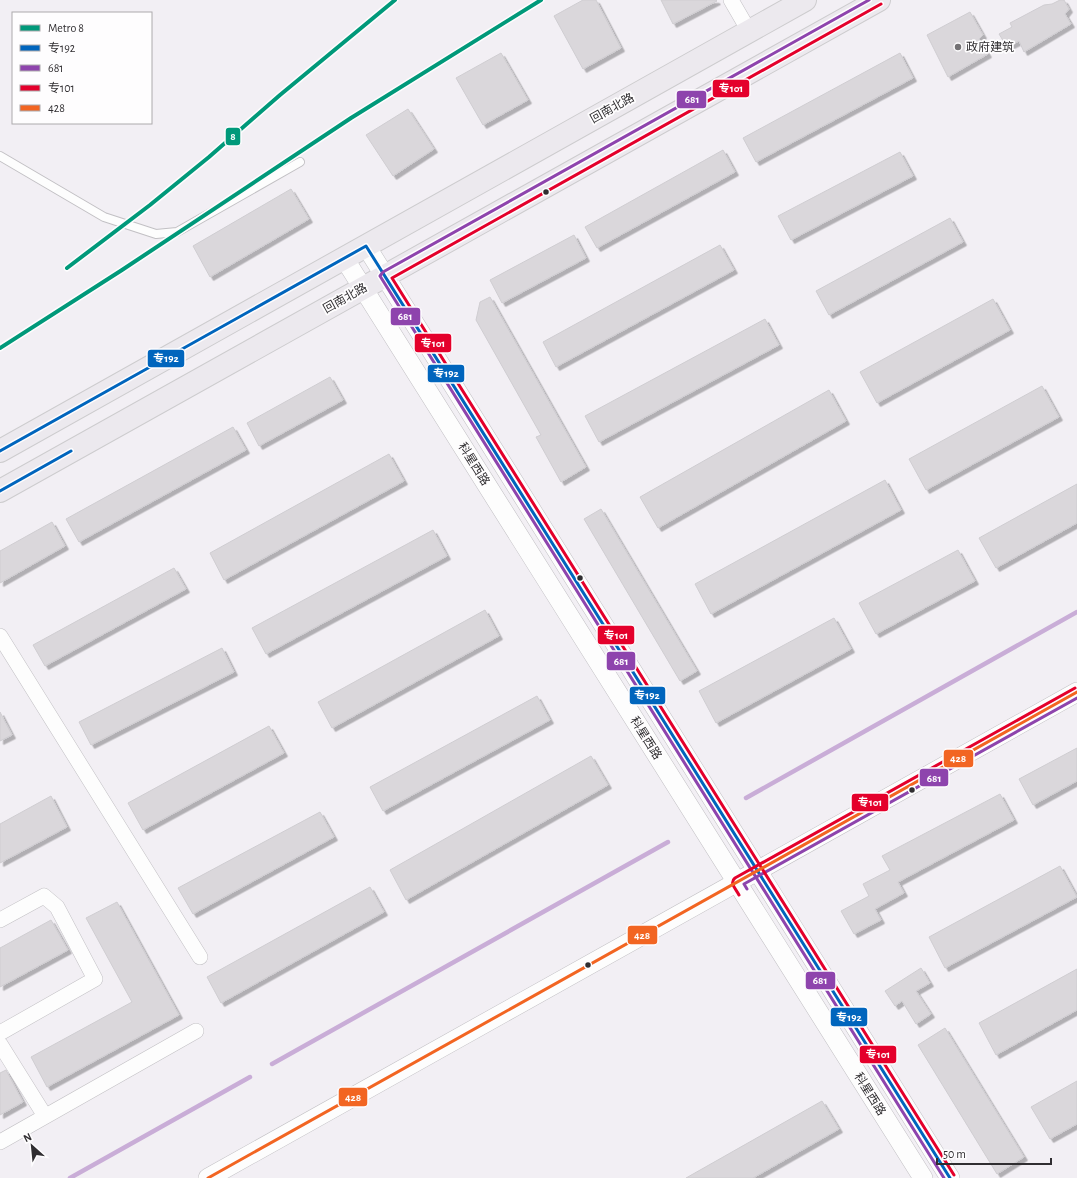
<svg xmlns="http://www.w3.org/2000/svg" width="1077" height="1178" font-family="'Alegreya Sans','Noto Sans SC',sans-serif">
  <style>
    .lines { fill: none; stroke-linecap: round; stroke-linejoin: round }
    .stream { stroke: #c9add7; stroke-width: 4.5 }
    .building { fill: #dad7db; stroke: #cfcdd1; filter: url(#shadow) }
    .service-casing { stroke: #c2c0c4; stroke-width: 10 }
    .minor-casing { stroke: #c2c0c4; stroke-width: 16 }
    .tertiary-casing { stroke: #c2c0c4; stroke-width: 20 }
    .primary-casing { stroke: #cdccce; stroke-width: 24 }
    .service { stroke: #fdfdfd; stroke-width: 8 }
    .minor { stroke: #fdfdfd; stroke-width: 15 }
    .tertiary { stroke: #fdfdfd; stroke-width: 19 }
    .primary { stroke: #ece9ee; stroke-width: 22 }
    .bus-1-casing { stroke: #fefdfe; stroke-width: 6 }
    .bus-2-casing { stroke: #fefdfe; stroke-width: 6 }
    .bus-3-casing { stroke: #fefdfe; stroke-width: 6 }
    .bus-4-casing { stroke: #fefdfe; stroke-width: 6 }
    .bus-1 { stroke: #0065bd; stroke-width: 3 }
    .bus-2 { stroke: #8e44ad; stroke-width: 3 }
    .bus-3 { stroke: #e4002b; stroke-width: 3 }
    .bus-4 { stroke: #f26522; stroke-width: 3 }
    .metro-1-casing { stroke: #fefdfe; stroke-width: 7 }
    .metro-1 { stroke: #00997a; stroke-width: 4 }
    .poi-dot { fill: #747275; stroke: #fefdfe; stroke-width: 1.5 }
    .bus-dot { fill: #302e31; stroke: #fefdfe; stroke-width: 1.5 }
    .labels { text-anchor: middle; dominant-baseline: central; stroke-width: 3.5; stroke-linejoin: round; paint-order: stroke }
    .poi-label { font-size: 12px; fill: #302e31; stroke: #fefdfe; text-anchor: start }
    .street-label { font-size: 12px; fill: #302e31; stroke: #fefdfe }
    .line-badge { stroke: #fefdfe; stroke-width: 1.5 }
    .badge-label { font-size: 11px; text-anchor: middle; font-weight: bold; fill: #fff }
  </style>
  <defs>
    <filter id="shadow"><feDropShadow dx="3.5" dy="3.5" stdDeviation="0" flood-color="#0004"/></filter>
  </defs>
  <rect width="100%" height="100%" fill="#f2eff4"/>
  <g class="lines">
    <!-- stream -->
    <g class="stream">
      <path d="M746,798L1077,612"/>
      <path d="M272,1064L668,842"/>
      <path d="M70,1178L250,1077"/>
    </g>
  </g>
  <!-- building -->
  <g class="building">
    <path d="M583,0H596L621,48L583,69L554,16Z"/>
    <path d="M661,0H716L717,1L673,24Z"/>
    <path d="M1060,0H1064L1069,9L1065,14L1071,24L1024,52L1019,41L1007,47L999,34L1012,27L1010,23L1044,5L1052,4Z"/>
    <path d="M970,12L983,35L979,39L988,54L948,77L927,35Z"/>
    <path d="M501,53L528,100L483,125L456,78Z"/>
    <path d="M900,53L913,78L756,162L743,138Z"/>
    <path d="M408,109L434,149L393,176L366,135Z"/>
    <path d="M723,150L735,172L597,248L585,227Z"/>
    <path d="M900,152L913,176L791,240L778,216Z"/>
    <path d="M291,189L309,219L210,277L193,246Z"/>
    <path d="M950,218L963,242L829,315L816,291Z"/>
    <path d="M574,235L586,258L502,303L490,280Z"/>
    <path d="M720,245L734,270L556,367L543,342Z"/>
    <path d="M490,297L586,467L561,482L536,437L541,435L476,320L480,302Z"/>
    <path d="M993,299L1010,330L877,403L860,372Z"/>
    <path d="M765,319L779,345L599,442L585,416Z"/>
    <path d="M330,377L343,400L259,446L247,423Z"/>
    <path d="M1042,386L1059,417L926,490L909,459Z"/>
    <path d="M829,390L846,421L658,528L640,497Z"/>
    <path d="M233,427L246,450L79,542L66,519Z"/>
    <path d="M389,454L404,481L224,580L210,553Z"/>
    <path d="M885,480L901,510L711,614L695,584Z"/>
    <path d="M1077,484V523L996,568L979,538Z"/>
    <path d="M601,509L697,671L680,681L584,519Z"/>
    <path d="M52,522L65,546L0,583V551Z"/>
    <path d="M433,530L447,556L266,654L252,628Z"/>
    <path d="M958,550L975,581L876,634L859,603Z"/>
    <path d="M174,568L186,589L45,666L33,645Z"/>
    <path d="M485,610L499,636L332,728L318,702Z"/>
    <path d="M834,618L851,649L716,723L699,691Z"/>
    <path d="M222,648L234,672L91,745L79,722Z"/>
    <path d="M537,696L550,720L383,811L370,787Z"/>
    <path d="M0,712L12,735L0,741Z"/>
    <path d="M269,726L284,753L143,830L128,803Z"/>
    <path d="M1077,748V781L1033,805L1019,779Z"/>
    <path d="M591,756L608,785L406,900L390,870Z"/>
    <path d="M1000,794L1014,820L898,882L904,893L875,909L881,920L854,934L841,911L869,896L863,884L890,870L882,856Z"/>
    <path d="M51,796L67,827L0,863V824Z"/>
    <path d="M320,812L334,837L193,914L178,888Z"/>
    <path d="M1060,866L1077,897L945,968L929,937Z"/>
    <path d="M370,887L384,912L221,1003L207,977Z"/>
    <path d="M117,902L179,1015L47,1087L31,1057L132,1002L86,918Z"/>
    <path d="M51,920L68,950L0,987V948Z"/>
    <path d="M921,968L930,983L916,991L931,1014L916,1024L902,1001L895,1006L885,991Z"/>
    <path d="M1077,969V1010L996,1055L979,1023Z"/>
    <path d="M945,1028L1024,1157L997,1174L918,1045Z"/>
    <path d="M6,1070L23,1102L0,1115V1073Z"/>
    <path d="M1077,1081V1124L1050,1139L1031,1107Z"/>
    <path d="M822,1101L839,1129L753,1178H686Z"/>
  </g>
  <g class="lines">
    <!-- service casing -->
    <g class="service-casing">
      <path id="service" d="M0,156L104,217L156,234L177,232L300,162"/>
    </g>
    <!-- minor casing -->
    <g class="minor-casing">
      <g id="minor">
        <path d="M731,0L749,31"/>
        <path d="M0,636L200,957"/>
        <path d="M0,920L44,896L57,907L95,979L0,1033"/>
        <path d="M0,1044L45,1116"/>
        <path d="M0,1142L196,1031"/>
      </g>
    </g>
    <!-- tertiary casing -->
    <g class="tertiary-casing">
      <g id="tertiary">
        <path d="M366,246L950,1178"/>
        <path d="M344,258L923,1178"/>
        <path d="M208,1178L1077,692"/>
      </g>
    </g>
    <!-- primary casing -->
    <g class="primary-casing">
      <g id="primary">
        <path d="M0,451L805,0"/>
        <path d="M0,491L879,0"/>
      </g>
    </g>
    <!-- service -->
    <use href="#service" class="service"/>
    <!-- minor -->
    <use href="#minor" class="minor"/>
    <!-- tertiary -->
    <use href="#tertiary" class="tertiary"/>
    <!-- primary -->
    <use href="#primary" class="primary"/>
    <!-- bus-1 casing -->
    <g class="bus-1-casing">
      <g id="bus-1">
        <path d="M0,451L366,246L950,1178"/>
        <path d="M0,491L71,451"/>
      </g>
    </g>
    <!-- bus-2 casing -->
    <g class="bus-2-casing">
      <g id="bus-2">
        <path d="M869,0L383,272L380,276L944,1178"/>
        <path d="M747,889L744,884L1077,698"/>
      </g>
    </g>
    <!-- bus-3 casing -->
    <g class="bus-3-casing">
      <g id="bus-3">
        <path d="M881,4L392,278L954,1175"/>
        <path d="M739,895C736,889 729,883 735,878L1075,688"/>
      </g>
    </g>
    <!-- bus-4 casing -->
    <g class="bus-4-casing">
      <path id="bus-4" d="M208,1178L1077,692"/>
    </g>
    <!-- bus-1 -->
    <use href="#bus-1" class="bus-1"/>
    <!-- bus-2 -->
    <use href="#bus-2" class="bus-2"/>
    <!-- bus-3 -->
    <use href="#bus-3" class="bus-3"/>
    <!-- bus-4 -->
    <use href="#bus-4" class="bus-4"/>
    <!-- metro-1 casing -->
    <g class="metro-1-casing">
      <g id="metro-1">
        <path d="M67,268L150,205L209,157L280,95L395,0"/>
        <path d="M0,348L122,270L351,118L541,0"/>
      </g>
    </g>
    <!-- metro-1 -->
    <use href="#metro-1" class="metro-1"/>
  </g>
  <!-- markers -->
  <circle class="poi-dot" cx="958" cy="47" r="4"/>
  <g class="bus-dot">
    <circle cx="546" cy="192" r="3.5"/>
    <circle cx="580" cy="578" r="3.5"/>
    <circle cx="912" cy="790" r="3.5"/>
    <circle cx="588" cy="965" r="3.5"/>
  </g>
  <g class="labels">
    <!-- poi labels -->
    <g class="poi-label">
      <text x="966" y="47">政府建筑</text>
    </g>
    <!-- street labels -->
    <g class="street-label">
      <text transform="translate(612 108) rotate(-29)">回南北路</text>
      <text transform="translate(345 298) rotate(-29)">回南北路</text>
      <text transform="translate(474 464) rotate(58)">科星西路</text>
      <text transform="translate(646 738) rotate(58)">科星西路</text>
      <text transform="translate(870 1094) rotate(58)">科星西路</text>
    </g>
  </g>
  <g class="line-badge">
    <rect x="712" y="79" width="38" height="19" rx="4" fill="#e4002b"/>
    <rect x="676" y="90" width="31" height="19" rx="4" fill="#8e44ad"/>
    <rect x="225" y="127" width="16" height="19" rx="4" fill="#00997a"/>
    <rect x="390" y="307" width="31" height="19" rx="4" fill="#8e44ad"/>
    <rect x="414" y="333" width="38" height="20" rx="4" fill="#e4002b"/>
    <rect x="147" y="349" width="38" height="19" rx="4" fill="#0065bd"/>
    <rect x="427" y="364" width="38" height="19" rx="4" fill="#0065bd"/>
    <rect x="597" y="625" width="38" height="20" rx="4" fill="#e4002b"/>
    <rect x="606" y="651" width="30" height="20" rx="4" fill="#8e44ad"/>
    <rect x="629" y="686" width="37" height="19" rx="4" fill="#0065bd"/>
    <rect x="943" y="749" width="31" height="19" rx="4" fill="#f26522"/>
    <rect x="919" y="768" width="30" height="19" rx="4" fill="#8e44ad"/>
    <rect x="851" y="793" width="38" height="19" rx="4" fill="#e4002b"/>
    <rect x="627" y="925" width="31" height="20" rx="4" fill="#f26522"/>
    <rect x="805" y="971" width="31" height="19" rx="4" fill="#8e44ad"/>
    <rect x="830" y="1007" width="38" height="20" rx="4" fill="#0065bd"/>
    <rect x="859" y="1045" width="38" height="19" rx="4" fill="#e4002b"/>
    <rect x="338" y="1087" width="30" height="20" rx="4" fill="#f26522"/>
  </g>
  <g class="badge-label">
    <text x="731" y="92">专101</text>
    <text x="692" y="103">681</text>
    <text x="233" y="140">8</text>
    <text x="405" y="320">681</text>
    <text x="433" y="347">专101</text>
    <text x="166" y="362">专192</text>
    <text x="446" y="377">专192</text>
    <text x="616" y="639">专101</text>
    <text x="621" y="665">681</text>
    <text x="647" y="699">专192</text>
    <text x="958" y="762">428</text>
    <text x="934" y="782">681</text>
    <text x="870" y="806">专101</text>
    <text x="642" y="939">428</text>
    <text x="820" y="984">681</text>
    <text x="849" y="1021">专192</text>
    <text x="878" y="1058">专101</text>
    <text x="353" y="1101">428</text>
  </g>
  <!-- legend -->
  <rect x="12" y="12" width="140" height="112" fill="#fefdfe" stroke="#acaaac"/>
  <rect x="20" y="25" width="20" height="6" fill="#00997a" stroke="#acaaac"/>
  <text x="48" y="32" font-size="12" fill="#302e31">Metro 8</text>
  <rect x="20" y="45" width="20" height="6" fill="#0065bd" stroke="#acaaac"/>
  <text x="48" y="52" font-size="12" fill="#302e31">专192</text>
  <rect x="20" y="65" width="20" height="6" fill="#8e44ad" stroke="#acaaac"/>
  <text x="48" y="72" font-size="12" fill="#302e31">681</text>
  <rect x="20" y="85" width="20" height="6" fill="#e4002b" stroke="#acaaac"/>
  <text x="48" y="92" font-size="12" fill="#302e31">专101</text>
  <rect x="20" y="105" width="20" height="6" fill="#f26522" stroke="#acaaac"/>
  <text x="48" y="112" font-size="12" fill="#302e31">428</text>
  <!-- north arrow -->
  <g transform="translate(32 1146) rotate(333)" stroke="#fefdfe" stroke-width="3" paint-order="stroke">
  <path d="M0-3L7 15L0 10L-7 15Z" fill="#302e31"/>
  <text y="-6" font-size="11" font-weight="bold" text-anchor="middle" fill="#302e31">N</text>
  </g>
  <!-- scale -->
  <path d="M937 1158v6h114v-6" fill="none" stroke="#302e31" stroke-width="2"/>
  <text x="943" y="1158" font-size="12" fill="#302e31" stroke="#fefdfe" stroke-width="3" paint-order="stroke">50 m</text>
</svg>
